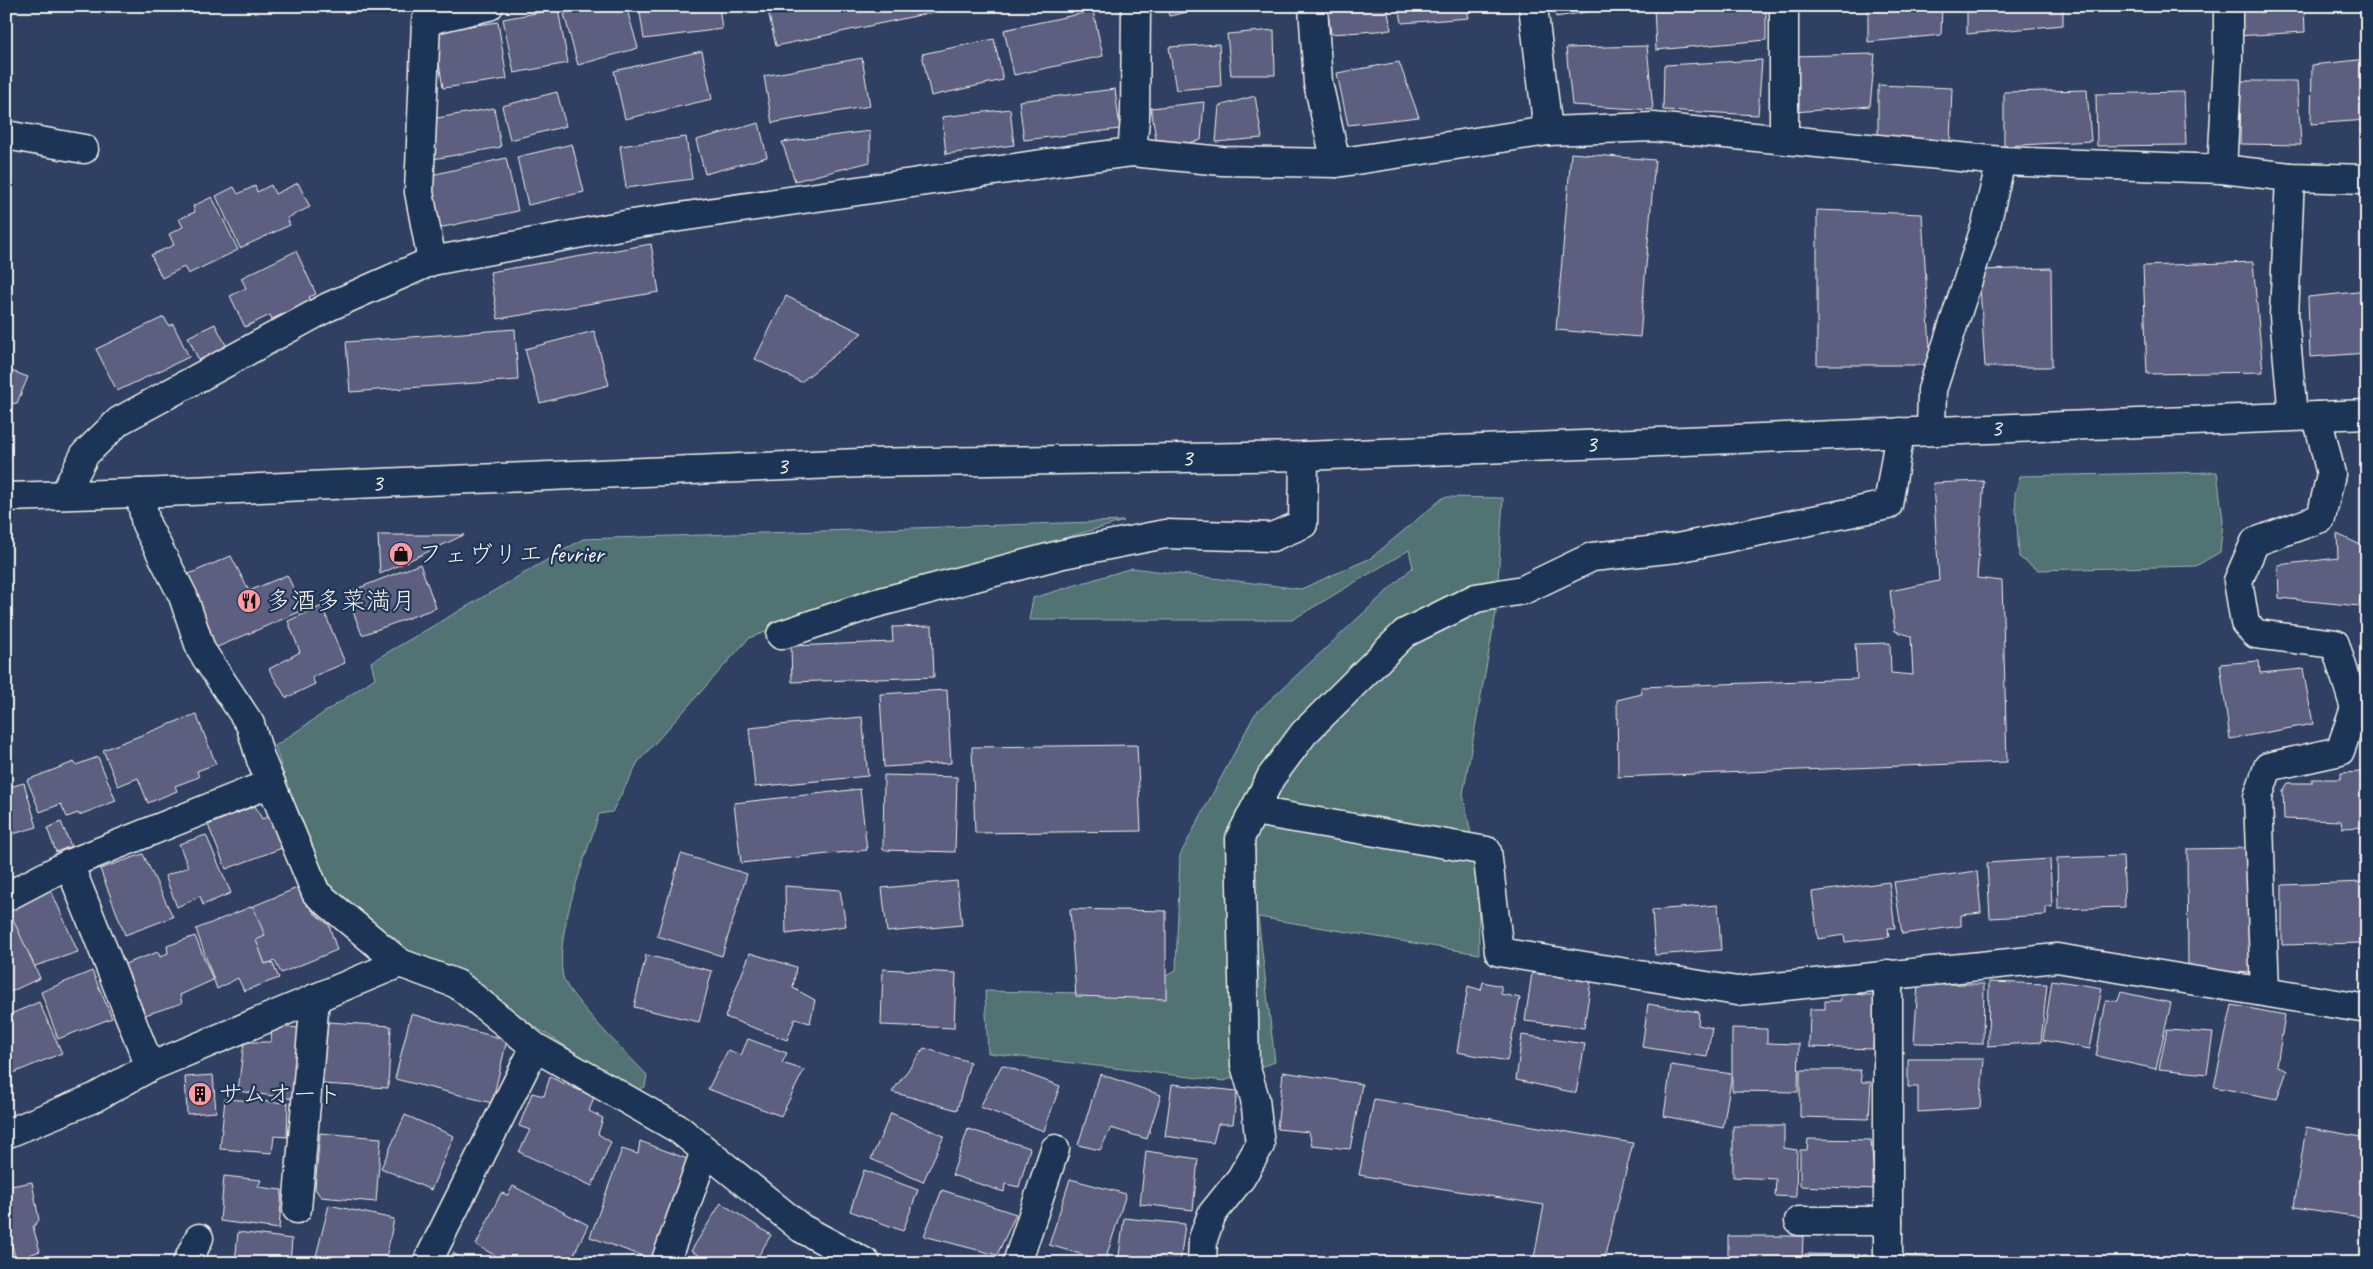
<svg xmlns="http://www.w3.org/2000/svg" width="2373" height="1269" font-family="Caveat,'Klee One',sans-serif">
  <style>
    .green { fill: #517373; stroke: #a2b2ae }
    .building { fill: #5d5e80; stroke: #f4f1e8 }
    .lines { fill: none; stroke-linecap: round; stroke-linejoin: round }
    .minor-casing { stroke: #f4f1e8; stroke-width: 31 }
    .minor { stroke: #1d3557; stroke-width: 28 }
    .labels { text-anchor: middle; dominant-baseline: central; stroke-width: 4.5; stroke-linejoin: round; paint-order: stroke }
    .street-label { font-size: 25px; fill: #f4f1e8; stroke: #1d3557 }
    .poi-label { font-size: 25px; fill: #f4f1e8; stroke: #1d3557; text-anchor: start }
  </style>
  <rect width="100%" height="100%" fill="#2f4063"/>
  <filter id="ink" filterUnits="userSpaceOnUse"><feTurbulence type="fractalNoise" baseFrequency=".02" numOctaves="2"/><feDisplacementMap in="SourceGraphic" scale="10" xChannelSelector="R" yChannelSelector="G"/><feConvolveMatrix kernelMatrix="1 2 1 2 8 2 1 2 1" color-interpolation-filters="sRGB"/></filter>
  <g filter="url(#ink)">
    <!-- green -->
    <g class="green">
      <path d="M2217,472L2223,521L2220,552L2196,566L2038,570L2019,557L2015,494L2020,476Z"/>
      <path d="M1444,497L1503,498L1496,613L1463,794L1478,869L1479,954L1258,917L1275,1062L1224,1081L988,1053L985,991L1127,994L1176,971L1180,855L1255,714L1413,567L1409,550L1292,620H1029L1033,598L1132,568L1301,589L1371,558Z"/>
      <path d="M1124,521L869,594L749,638L638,762L612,812L599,814C586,857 554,933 563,977C568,997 630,1057 647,1075L645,1087L635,1091L517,1015L404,955L335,898L297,817L275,746L375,678L371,662L583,539Z"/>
    </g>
    <!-- building -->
    <g class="building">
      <path d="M590,6H626L638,48L578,65L564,14Z"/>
      <path d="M639,6H719L722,29L644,39Z"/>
      <path d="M767,6H933L934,12L776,46Z"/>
      <path d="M1167,6H1216L1169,16Z"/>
      <path d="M1327,6H1387L1391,30L1331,34Z"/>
      <path d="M1399,6H1466L1469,18L1402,23Z"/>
      <path d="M1554,6H1623L1556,17Z"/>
      <path d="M1654,6H1766V40L1656,50Z"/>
      <path d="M1868,6H1942L1941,35L1868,42Z"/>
      <path d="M1967,6H2063V25L1967,34Z"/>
      <path d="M2118,6H2193V8L2118,10Z"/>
      <path d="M2238,6H2304L2305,32L2237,36Z"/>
      <path d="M558,9L568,63L514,73L503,19Z"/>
      <path d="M1093,11L1103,56L1014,75L1004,30Z"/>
      <path d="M498,22L507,79L443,88L434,31Z"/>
      <path d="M1274,30L1275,75H1231L1227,34Z"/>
      <path d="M994,39L1003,80L931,96L922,54Z"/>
      <path d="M1219,44L1221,86L1176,90L1169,47Z"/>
      <path d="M1647,46L1653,110L1572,105L1566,48Z"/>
      <path d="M702,51L712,99L625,119L614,71Z"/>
      <path d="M1875,54L1870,106L1794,112L1792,56Z"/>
      <path d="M862,58L870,106L772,123L764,76Z"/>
      <path d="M2367,59V120L2311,124L2312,65Z"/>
      <path d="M1762,60L1758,115L1663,110L1664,65Z"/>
      <path d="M1399,62L1419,117L1348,125L1337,73Z"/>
      <path d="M2241,81H2297L2301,145L2240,144Z"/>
      <path d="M1878,85L1952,88L1950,142L1878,136Z"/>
      <path d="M1115,89L1120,129L1024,140L1019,101Z"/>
      <path d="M2087,90L2091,141L2004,146V92Z"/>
      <path d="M557,92L566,126L510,140L502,106Z"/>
      <path d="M2184,92L2186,145L2097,146L2096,94Z"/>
      <path d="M1255,96L1262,138L1216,142L1219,106Z"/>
      <path d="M1204,102L1201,140L1158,150L1151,108Z"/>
      <path d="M494,108L501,147L433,159L426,120Z"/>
      <path d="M1010,109L1014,145L946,154L942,117Z"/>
      <path d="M759,123L767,157L705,174L696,140Z"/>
      <path d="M870,131V162L795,181L782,142Z"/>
      <path d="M686,137L692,179L626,188L620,146Z"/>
      <path d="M572,144L584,192L528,205L517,157Z"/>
      <path d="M1571,153L1655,160L1640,337L1556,330Z"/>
      <path d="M506,158L518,211L439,228L427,176Z"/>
      <path d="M298,183L310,207L287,218L290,225L240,248L216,196L234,187L238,194L255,186L257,192L271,185L275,194Z"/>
      <path d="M212,197L238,250L188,274L184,267L162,278L151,255L174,245L169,234L183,227L179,219L195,212L193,206Z"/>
      <path d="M1817,210L1922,214L1931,365H1817Z"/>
      <path d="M651,244L659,292L498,319L490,272Z"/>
      <path d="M296,251L316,294L309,297L311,301L272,319L270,315L245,327L230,296L246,288L241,278Z"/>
      <path d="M2253,262L2263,372L2147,374L2143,266Z"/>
      <path d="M2051,268L2052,367H1985L1979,270Z"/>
      <path d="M2367,291V353L2310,357L2308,297Z"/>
      <path d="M786,296L862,333L801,382L755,359Z"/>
      <path d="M164,317L169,326L173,324L189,357L117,391L96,349Z"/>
      <path d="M215,324L228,349L200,363L188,337Z"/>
      <path d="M515,329L518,380L350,392L346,342Z"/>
      <path d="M594,331L609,385L540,403L525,349Z"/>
      <path d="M6,369L28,377L17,403L6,405Z"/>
      <path d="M1984,481L1977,578L2002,581L2007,762L1618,777L1617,700L1642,694L1641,687L1857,679L1855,644L1890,643L1891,673L1913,675L1911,636L1895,631L1890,591L1939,581L1933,483Z"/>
      <path d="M2337,534L2367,548L2359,606L2279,598L2278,565L2338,558Z"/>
      <path d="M378,535H464L380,574Z"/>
      <path d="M231,556L249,591L287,575L304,610L215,648L189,574Z"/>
      <path d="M420,564L436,608L362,635L346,593Z"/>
      <path d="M322,606L345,663L312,677L315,684L286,698L269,669L300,652L288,621Z"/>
      <path d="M932,626L934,677L792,682L791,646L893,642L892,627Z"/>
      <path d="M2259,661L2260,673L2303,669L2313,724L2230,739L2220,664Z"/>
      <path d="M947,690L951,763L884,767L880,694Z"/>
      <path d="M196,714L216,764L197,771L199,777L175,786L177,791L148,803L138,778L118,786L103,750Z"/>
      <path d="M862,717L868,776L755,787L749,728Z"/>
      <path d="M1137,745L1141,831L975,833L972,747Z"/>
      <path d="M98,757L116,801L79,815L78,813L67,817L61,804L40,812L27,780L74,762L76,765Z"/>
      <path d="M2361,772V777H2367V827L2342,828L2341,821L2284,819L2283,791L2288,783H2312V779H2341V773Z"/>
      <path d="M884,775L957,777L955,852L883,850Z"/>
      <path d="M24,783L37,827L6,836V788Z"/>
      <path d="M860,789L867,850L741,863L734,803Z"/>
      <path d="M255,806L262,819L270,816L282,848L226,869L208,825Z"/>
      <path d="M61,822L71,846L56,852L47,828Z"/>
      <path d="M206,835L231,893L203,905L200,896L177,907L165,876L188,867L179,844Z"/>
      <path d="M2248,848L2250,973L2188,969L2187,849Z"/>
      <path d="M143,854L173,917L125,935L100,869Z"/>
      <path d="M681,854L747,874L722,956L657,936Z"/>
      <path d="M2123,856L2125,907L2058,909L2057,858Z"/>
      <path d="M2050,859L2052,907H2046V915L1990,918L1987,863Z"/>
      <path d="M1977,871L1981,913L1961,915V926L1902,934L1894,882Z"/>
      <path d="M957,881L962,925L887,932L882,888Z"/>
      <path d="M1889,882L1895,928H1888L1889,937L1845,942L1844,935L1818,939L1812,892Z"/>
      <path d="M2364,882L2367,935H2359L2361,943L2282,945V885Z"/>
      <path d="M785,886L840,890L846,926L786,934Z"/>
      <path d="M50,888L78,952L32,967L6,913V907Z"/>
      <path d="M297,888L314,913L329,925L337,950L281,973L275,961L265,964L255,940L262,936L251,907Z"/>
      <path d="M1718,905L1721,950L1655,955L1652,910Z"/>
      <path d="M253,906L265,936L256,940L265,964L272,962L279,978L244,991L238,978L217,989L196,929Z"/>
      <path d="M1070,909L1166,911V999L1076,996Z"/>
      <path d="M11,915L40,978L6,994V917Z"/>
      <path d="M195,936L213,980L180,995L182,1003L142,1016L122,965L158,952L160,957L168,953L167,946Z"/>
      <path d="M750,953L796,967L793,988L815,1000L810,1023L795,1019L787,1040L725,1017Z"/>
      <path d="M646,955L712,971L699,1022L634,1007Z"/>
      <path d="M883,969L956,973L954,1028L881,1025Z"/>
      <path d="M92,971L112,1018L58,1039L41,992Z"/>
      <path d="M1532,973L1591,981L1584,1028L1525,1021Z"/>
      <path d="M2052,980L2102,988L2090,1049L2043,1040Z"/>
      <path d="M1483,982L1501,986V994L1520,998L1507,1061L1457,1052L1468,986L1481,990Z"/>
      <path d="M1989,982L2047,984L2041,1042L1988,1046Z"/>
      <path d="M1918,984H1984L1983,1044L1914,1043Z"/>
      <path d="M2121,992L2171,1003L2156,1069L2096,1056L2106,1001H2118Z"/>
      <path d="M1842,994L1876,995L1873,1049L1809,1047L1810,1009H1825V1001H1840Z"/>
      <path d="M39,1002L62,1053L6,1076V1016Z"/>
      <path d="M1648,1004L1699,1012L1698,1025L1712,1028L1707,1057L1642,1047Z"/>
      <path d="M2232,1005L2285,1015L2277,1065L2287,1071L2277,1099L2214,1087Z"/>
      <path d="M411,1014L507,1040L492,1103L395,1079Z"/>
      <path d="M328,1022L391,1026L388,1088L322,1084Z"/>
      <path d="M272,1026L300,1028L294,1099L238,1091L244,1042H271Z"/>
      <path d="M1732,1028L1767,1029V1043L1799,1044L1798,1092L1732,1091Z"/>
      <path d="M2167,1030L2213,1033L2207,1074L2159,1069Z"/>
      <path d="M1522,1035L1585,1044L1576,1093L1516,1080Z"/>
      <path d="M748,1039L787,1053L782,1063L804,1070L781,1116L708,1089L728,1050L741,1055Z"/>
      <path d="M924,1048L970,1062L957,1110L892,1092Z"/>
      <path d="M1908,1059H1984L1980,1108L1918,1112V1087H1908Z"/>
      <path d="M1002,1065L1060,1086L1044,1131L980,1107Z"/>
      <path d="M1671,1065L1732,1074L1723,1128L1664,1116Z"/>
      <path d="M1800,1070H1860L1862,1082H1871L1869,1119L1800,1117Z"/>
      <path d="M1283,1072L1362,1084L1350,1149L1312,1145L1309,1132L1277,1129Z"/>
      <path d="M1100,1074L1161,1095L1147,1139L1111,1128L1100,1150L1078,1145Z"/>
      <path d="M213,1075L216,1112L187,1114L185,1077Z"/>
      <path d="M550,1077L594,1097L589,1111L603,1118L598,1134L611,1142L592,1186L519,1152L530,1130L519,1126L532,1093L544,1096Z"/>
      <path d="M1172,1084L1237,1091L1233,1124H1218L1213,1143L1165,1136Z"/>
      <path d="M225,1099L288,1103L287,1137L274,1136L272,1153L220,1149Z"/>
      <path d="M1374,1099L1633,1143L1603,1263H1533L1544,1205L1359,1175Z"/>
      <path d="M891,1113L944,1136L923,1182L871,1159Z"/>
      <path d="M405,1115L454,1136L431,1190L381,1168Z"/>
      <path d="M1733,1126H1784V1148L1797,1150L1796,1197L1775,1196L1776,1179L1733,1177Z"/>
      <path d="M2306,1127L2367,1138V1218L2294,1207Z"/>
      <path d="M968,1129L1030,1148L1019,1187L1005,1184L1004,1192L952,1175Z"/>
      <path d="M320,1133L381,1138L376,1202L321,1197L315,1189Z"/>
      <path d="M1808,1139L1871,1140L1875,1189L1800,1186V1150H1807Z"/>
      <path d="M640,1141L690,1160L659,1262L590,1237L622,1149L638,1154Z"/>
      <path d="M1146,1151L1198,1159L1193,1210L1140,1204Z"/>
      <path d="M864,1170L918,1190L903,1231L850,1211Z"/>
      <path d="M224,1176L261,1180L258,1187L282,1190L279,1229L220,1221Z"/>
      <path d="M1070,1179L1126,1194L1105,1261L1049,1245Z"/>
      <path d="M32,1182L39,1220L33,1227L40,1251L16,1260L6,1225V1187Z"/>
      <path d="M513,1186L588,1225L570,1263H509L476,1245L501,1193L508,1195Z"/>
      <path d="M942,1190L1016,1214L997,1255L924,1236Z"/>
      <path d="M721,1203L771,1235L754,1263H712L691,1251Z"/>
      <path d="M329,1205L394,1219L385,1263H343L316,1256Z"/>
      <path d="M1124,1218L1185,1224L1180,1263H1118Z"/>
      <path d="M238,1232L292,1239L290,1263H235Z"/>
      <path d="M1728,1236H1803L1802,1263H1728Z"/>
      <path d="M453,1253L471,1263H448Z"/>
      <path d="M586,1254L611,1263H583Z"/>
      <path d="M1805,1254L1867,1255V1263H1805Z"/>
      <path d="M1903,1256L1967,1260V1263H1902Z"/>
    </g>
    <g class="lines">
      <!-- minor casing -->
      <g class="minor-casing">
        <g id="minor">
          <path d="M1313,6L1318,83L1336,163"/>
          <path d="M1533,6L1548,131"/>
          <path d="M1784,6V139"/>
          <path d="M6,135L84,149"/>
          <path d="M1132,152L1135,118L1136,6"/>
          <path d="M2222,169L2228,60V6"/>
          <path d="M2290,177L2284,316L2293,416"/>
          <path d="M432,261L419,192L426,21L489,6"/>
          <path d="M1931,430L1932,390L1986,225L2001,161"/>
          <path d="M140,493L146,524L183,596L201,650L250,724L261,760L316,893L400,963L457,984L535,1047L680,1130L801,1228L866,1263"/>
          <path d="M64,495L85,454L119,421L328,307L432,261L625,225L1076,159L1132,152L1222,161L1336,163L1548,131L1653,127L2001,161L2222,169L2290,177L2367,179"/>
          <path d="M6,497L140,493L860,463L1304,456L2367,414"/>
          <path d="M781,635L873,604L1063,554L1165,534L1272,537L1303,524L1304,456"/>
          <path d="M1254,811L1487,851L1499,952L1737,991L2057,958L2367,1009"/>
          <path d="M69,864L150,1067"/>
          <path d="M6,897L69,864L271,783"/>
          <path d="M2265,992L2258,797L2268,767L2340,751L2355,708L2335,644L2256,634L2245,623L2238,581L2255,542L2321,518L2331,474L2317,416"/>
          <path d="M6,1134L94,1098L150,1067L400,963"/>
          <path d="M297,1209L315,998"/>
          <path d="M1799,1221H1888"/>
          <path d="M187,1263L199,1238"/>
          <path d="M427,1263L535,1047"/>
          <path d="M665,1263L705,1151"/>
          <path d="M1017,1263L1055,1149"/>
          <path d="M1202,1263L1203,1239L1212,1214L1241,1178L1260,1145L1255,1099L1245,1065L1240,838L1271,777L1304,733L1405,633L1476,598L1523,590L1592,557L1677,548L1888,505L1900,432"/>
          <path d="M1888,1263V974"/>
        </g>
      </g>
      <!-- minor -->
      <use href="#minor" class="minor"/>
    </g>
  </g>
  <!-- icons -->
  <defs>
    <g id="shop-disc" transform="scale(1.25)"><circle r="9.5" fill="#ff9aa2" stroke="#1d3557"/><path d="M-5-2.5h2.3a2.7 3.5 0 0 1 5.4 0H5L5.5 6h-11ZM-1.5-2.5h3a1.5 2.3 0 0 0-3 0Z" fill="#111"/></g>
    <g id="restaurant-disc" transform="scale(1.25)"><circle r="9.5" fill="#ff9aa2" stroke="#1d3557"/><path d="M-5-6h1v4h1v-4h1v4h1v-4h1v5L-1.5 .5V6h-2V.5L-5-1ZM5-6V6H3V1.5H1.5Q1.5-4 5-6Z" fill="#111"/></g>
    <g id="building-disc" transform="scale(1.25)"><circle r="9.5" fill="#ff9aa2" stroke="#1d3557"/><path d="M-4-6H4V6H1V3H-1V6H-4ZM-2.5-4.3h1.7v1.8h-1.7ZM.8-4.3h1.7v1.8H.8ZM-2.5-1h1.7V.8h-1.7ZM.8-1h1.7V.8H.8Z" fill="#111"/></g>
  </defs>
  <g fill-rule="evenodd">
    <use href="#shop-disc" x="401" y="554"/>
    <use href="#restaurant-disc" x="249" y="601"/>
    <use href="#building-disc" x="200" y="1094"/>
  </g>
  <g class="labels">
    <!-- street labels -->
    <g class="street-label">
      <text transform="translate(1996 428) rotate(-2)">3</text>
      <text transform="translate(1591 444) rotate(-2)">3</text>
      <text transform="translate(1187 458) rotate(-1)">3</text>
      <text transform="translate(782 466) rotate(-2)">3</text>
      <text transform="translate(377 483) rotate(-2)">3</text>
    </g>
    <!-- poi labels -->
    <g class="poi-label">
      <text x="418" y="554">フェヴリエ fevrier</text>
      <text x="266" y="601">多酒多菜満月</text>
      <text x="218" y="1094">サムオート</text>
    </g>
  </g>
  <!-- margin -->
  <rect width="2373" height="1269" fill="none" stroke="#1d3557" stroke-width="25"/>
  <rect x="12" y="12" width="2348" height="1244" fill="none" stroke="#f4f1e8" stroke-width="2" filter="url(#ink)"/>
</svg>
